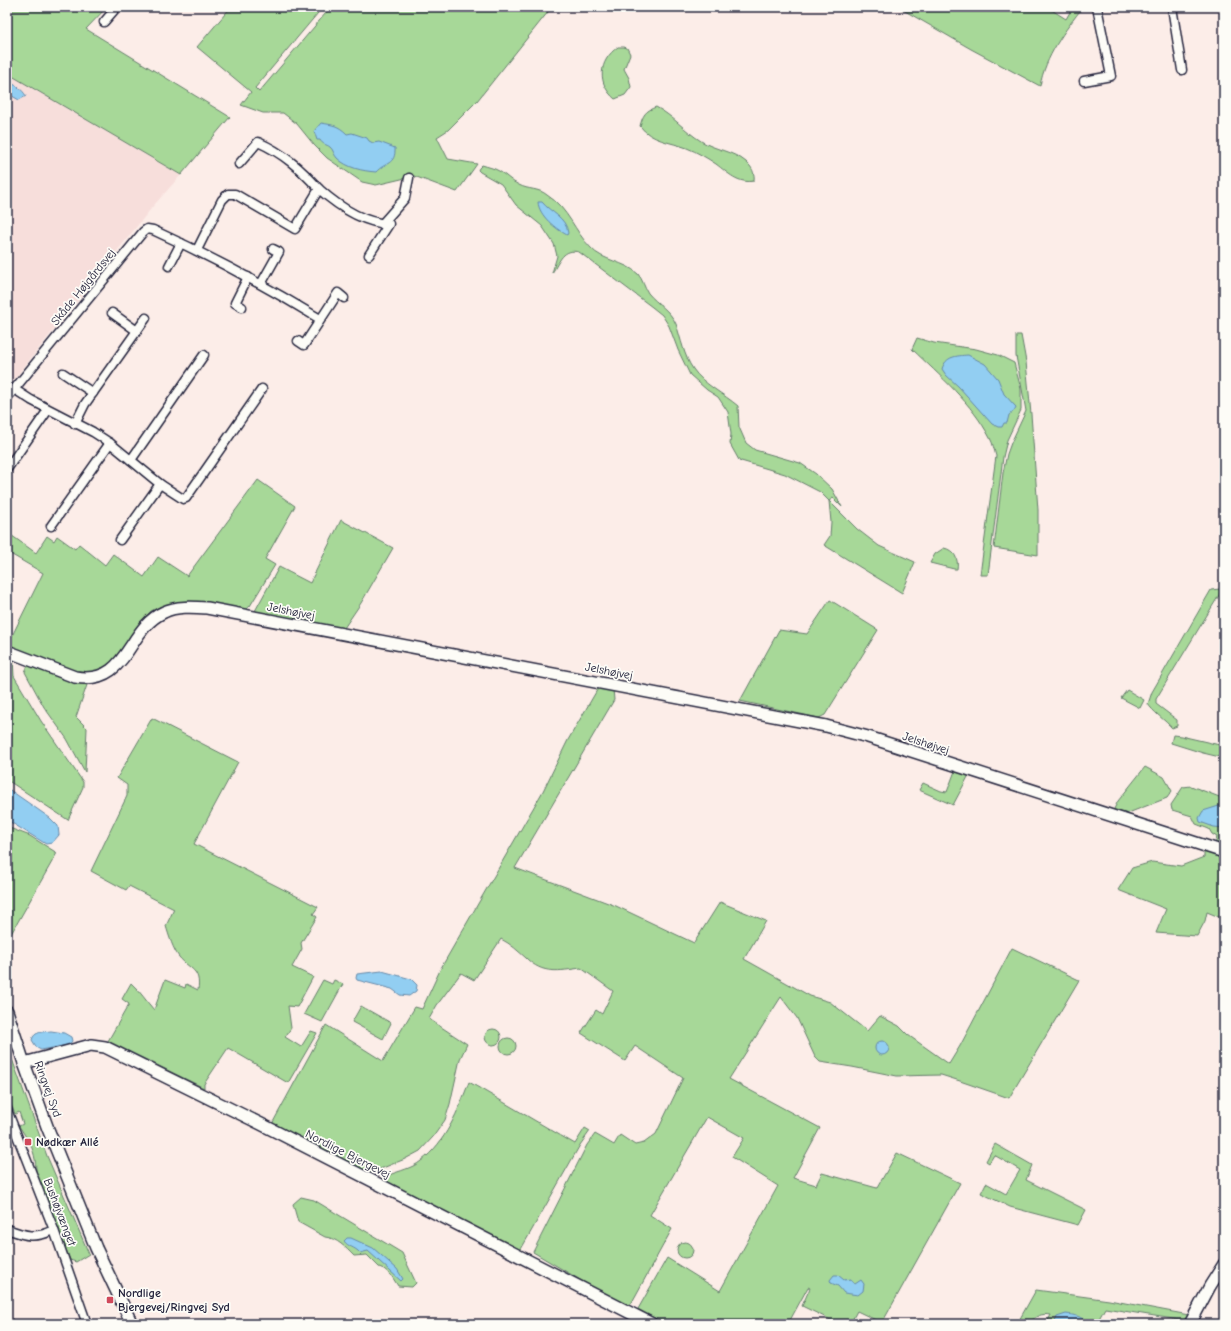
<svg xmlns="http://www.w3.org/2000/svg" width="1231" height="1331" font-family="'Comic Neue',sans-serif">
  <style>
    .built { fill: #f7dedb }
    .green { fill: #a7d898; stroke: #647d6a }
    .water { fill: #92cef2; stroke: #6589a9 }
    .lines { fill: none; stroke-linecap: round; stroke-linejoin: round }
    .street-casing { stroke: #22223b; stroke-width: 11 }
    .secondary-casing { stroke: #22223b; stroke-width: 14 }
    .street { stroke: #fdfcf7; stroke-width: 8 }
    .secondary { stroke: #fdfcf7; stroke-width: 11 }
    .poi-dot { fill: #d1495b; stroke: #fdfcf7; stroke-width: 1.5 }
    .labels { text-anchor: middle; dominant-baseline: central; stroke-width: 3.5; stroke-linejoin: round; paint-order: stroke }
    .street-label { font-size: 12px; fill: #22223b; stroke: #fdfcf7 }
    .poi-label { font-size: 12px; font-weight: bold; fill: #22223b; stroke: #fdfcf7; text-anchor: start }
  </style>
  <rect width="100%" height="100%" fill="#fcede8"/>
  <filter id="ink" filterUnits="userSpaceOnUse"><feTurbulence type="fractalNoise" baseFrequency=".025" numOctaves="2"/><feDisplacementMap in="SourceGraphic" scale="8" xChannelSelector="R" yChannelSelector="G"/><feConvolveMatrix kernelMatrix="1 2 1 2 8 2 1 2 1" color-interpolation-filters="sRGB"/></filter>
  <g filter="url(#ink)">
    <!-- built -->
    <path class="built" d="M7,73L181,175L154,205L7,388Z"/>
    <!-- green -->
    <g class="green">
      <path d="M7,7H107L86,29L230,117L181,175L7,73Z"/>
      <path d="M231,7H308L310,8L311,7H323L255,88L259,92L331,7H552L477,101L448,130L437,137L448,159L477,164L457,192L414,176L376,185L362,182L327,158L314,145L297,124L283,113H263L241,105L251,92L197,47Z"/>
      <path d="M898,7H1047L1066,19L1073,7H1083C1065,30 1045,57 1040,86L971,49Z"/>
      <path d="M618,47H624L627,48L630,54L624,69L629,78L631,87L625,95L615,99C597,84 598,61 618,47Z"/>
      <path d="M656,107C673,116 685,131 701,141C715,150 733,151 746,162C752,167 755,173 754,181C738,184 728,173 716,164C707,158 697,152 687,148C671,142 651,141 640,126C643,115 645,111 656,107Z"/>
      <path d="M482,165C488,167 494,168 499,171C506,175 512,182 519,185C528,190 539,188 547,195C569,209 574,231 591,248C602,261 625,261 638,274C643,280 644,287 648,293C657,304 670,310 676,324C681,339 684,356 693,369C703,384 724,394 738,406L739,427L746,443L755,450L800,463L816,474L832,489L842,507L833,498L829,501L857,529L879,546L915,562L902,593L824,545L830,536L831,522L829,501L820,492L785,474L741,461L740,462L730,444L731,434L728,412L718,397L707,390L690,375L678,350L669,326L662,315L652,307L579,252C563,248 560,261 552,273L557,256L554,244L542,226L516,205L501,184L480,172L478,170L479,168Z"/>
      <path d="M1016,335H1021L1026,362L1031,414L1038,510V555L994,548L1003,473L1007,454L1011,443L1026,411L1016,356Z"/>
      <path d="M917,338L934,343L976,349L998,355L1014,363L1021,389V410L1007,440L1003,457L988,575H980L996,456C994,450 993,443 990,438C972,403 940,376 912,349Z"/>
      <path d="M258,480L295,506L265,559L275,565L250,606L244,611L194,602L177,606L160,607L151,611L144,619L117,658L106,668L87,673L70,671L7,646L43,573L7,552L8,533L36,553L47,536L54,541L57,536L75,549L79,544L105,565L113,554L144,577L158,557L187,576Z"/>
      <path d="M341,520L393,548L361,603L342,631L255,611L279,567L310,583Z"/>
      <path d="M944,548C954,550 959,559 957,569H954L930,563L935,554Z"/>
      <path d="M1220,589L1221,592L1156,699V704L1177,720V726L1172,728C1166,721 1152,711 1148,704L1152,692L1211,590Z"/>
      <path d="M830,600L878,630L825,715L819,718L740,701L779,630L807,634Z"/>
      <path d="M7,656L13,658L14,676L41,721L83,782V787L68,820L7,780Z"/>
      <path d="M28,665L87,685L76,717L87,728L85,772L67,739L44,707L25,672Z"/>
      <path d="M600,685L613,689L614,700L515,868L616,906L694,943L720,902L766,921L744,959L810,996L830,1002L867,1031L880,1016L899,1026L908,1035L949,1064L960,1046L1012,948L1079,980L1009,1098L960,1081L941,1075L897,1076L852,1067L820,1062L815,1057L797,1018L781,997L729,1079L820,1128L793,1178L816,1185L822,1173L877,1188L897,1153L960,1183L882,1323L857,1311L850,1324H839L802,1306L810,1288L808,1287L788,1324H727L718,1319L715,1324H665L638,1309L667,1258L720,1291L778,1186L732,1157L744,1138L707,1117L650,1215L672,1229L631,1304L626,1305L604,1294L533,1252L587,1145L595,1134L614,1145L620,1135L635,1145L644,1143L656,1134L683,1078L635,1046L625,1061L581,1033L596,1010L602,1014L613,991L581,968C559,971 543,975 526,958C518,951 511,944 501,939L474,980L461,973L437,1005L429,1019L467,1044L460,1059L450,1104L445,1120L433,1137L420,1151L405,1159L368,1174L272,1124L326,1025L383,1061L415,1007L422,1009L441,968L543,791L568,740Z"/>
      <path d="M1127,690L1144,700L1140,708L1121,698Z"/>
      <path d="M152,718L238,762L194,844L318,907L313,914L317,917L301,943L302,949L292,967L313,977L297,1007L288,1006L291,1028L285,1037L301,1047L311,1031L317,1033L288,1083L228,1048L204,1084V1088L108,1041L129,1004L122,999L131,983C140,991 146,1001 154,1010L165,980L185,988L186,984L198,990C201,969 190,970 179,957C173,949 169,936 166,926L174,909L129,886L126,890L91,871L127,796V785L117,778Z"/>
      <path d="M1173,735L1181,736L1224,746V758L1203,753L1171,743Z"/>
      <path d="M1145,767L1164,777L1172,791L1167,798L1123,815L1113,811L1118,801Z"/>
      <path d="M955,771L969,775L953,805L919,790L923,783L941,791L947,792Z"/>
      <path d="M1191,786L1222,798L1224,797V848L1215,845L1217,837L1212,834L1209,829L1196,824L1192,816L1172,810L1171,805L1183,787Z"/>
      <path d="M7,827L30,836L57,853L11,934L7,928Z"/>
      <path d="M1204,852L1224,858V919L1207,912L1205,921L1197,936L1156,933L1166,909L1118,890L1132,868L1152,862L1181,866L1204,857Z"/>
      <path d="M323,980L332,984L334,980L343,984L322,1022L304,1014Z"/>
      <path d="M361,1006L391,1023L383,1039L352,1022Z"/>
      <circle cx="493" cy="1037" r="8"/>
      <circle cx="508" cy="1046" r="8"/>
      <path d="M7,1045L47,1156L89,1254L76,1262L70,1260L36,1172C36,1161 34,1150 28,1140C25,1135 22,1131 19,1126L23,1124L19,1112L15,1114L7,1094Z"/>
      <path d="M469,1082L575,1144L585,1128L590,1131L580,1145L520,1251L385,1182L386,1177L389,1175C399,1171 413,1168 421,1161C446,1142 458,1111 469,1082Z"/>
      <path d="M995,1144L1032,1165L1026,1180L1086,1210L1078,1225L1010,1207L981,1193L986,1183L1006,1194L1020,1170L994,1155L989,1163L986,1161Z"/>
      <path d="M301,1197L314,1200L402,1253L416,1283L412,1287L398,1286L391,1275L384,1269L379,1267L367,1255L354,1256C346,1248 337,1238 325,1237L298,1222L293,1204Z"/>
      <circle cx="685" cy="1250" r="8"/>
      <path d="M1036,1290L1109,1300L1189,1315L1186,1321L1105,1308L1096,1324H1046L1051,1315C1042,1313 1034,1316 1029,1324H1017Z"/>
    </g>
    <!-- water -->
    <g class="water">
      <path d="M7,82C14,83 23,90 26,96L19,100L7,93Z"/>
      <path d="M321,123C333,125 338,125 347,134L352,133L367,138L369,141L373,143L379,142L395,148C396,165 385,162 376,172C363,171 347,168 337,158C334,155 333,149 330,147C326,144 323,145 320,140H317L314,131Z"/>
      <path d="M538,202H542C551,213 566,217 568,233L567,235C556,229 539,216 538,202Z"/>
      <path d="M968,355L985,364L998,379L1004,394L1016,407L1014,411L1009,415L1007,423H1004L1002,427H998L992,424L959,387L946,375L942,369C946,356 956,356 968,355Z"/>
      <path d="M7,788L50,818L58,826L59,835L52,843L46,844L7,820Z"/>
      <path d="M1222,805H1224V828L1214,827L1200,822L1199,818L1203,811Z"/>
      <path d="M382,971L411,979L417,985L416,991L409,996L400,995L392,989L357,980L356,978L357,974Z"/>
      <path d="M51,1031L64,1033L71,1037L72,1041L69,1045L41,1050L37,1048L32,1040C34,1031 44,1032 51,1031Z"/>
      <circle cx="882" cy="1048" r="7"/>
      <path d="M347,1238H351L373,1248L397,1269L403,1279L401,1281L368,1251L360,1253C355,1247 348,1247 344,1241Z"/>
      <path d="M834,1275H838L844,1280L851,1279L853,1283L855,1284L861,1280L864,1284L863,1291L858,1295L844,1293L838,1286L831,1283L830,1280Z"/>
      <path d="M1066,1314C1075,1315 1084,1317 1090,1324H1054L1057,1317Z"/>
    </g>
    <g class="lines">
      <!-- street casing -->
      <g class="street-casing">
        <g id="street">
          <path d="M1172,7L1182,70"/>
          <path d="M104,22L117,7"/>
          <path d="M1084,81L1111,76L1097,7"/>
          <path d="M239,164L258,142C283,153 301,169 319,189"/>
          <path d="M382,224L405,198L409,178"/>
          <path d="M197,250L222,200L228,194H235L295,229L319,189C338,206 363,223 389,224L369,255"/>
          <path d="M169,266L181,243"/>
          <path d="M261,284L279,252L273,249"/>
          <path d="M242,307L235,303L248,277"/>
          <path d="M112,313L137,331"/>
          <path d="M298,341L304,345L338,293L344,298"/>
          <path d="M63,373L93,393"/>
          <path d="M14,389L31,400L93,432L110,443L160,484L183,499L186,498L262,389"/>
          <path d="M7,398L143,232L147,229L153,230C210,256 266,286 320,319"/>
          <path d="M75,424L85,404L146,318"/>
          <path d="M131,460L204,355"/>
          <path d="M7,469L48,410"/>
          <path d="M51,526L110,443"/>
          <path d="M120,540L160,484"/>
          <path d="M7,1110L54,1230L87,1324"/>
          <path d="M7,1229C26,1236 35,1239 54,1230"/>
        </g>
      </g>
      <!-- secondary casing -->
      <g class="secondary-casing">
        <g id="secondary">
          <path d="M7,651L75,677C129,686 126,629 164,612C176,606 193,607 207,608L826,726L868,737L1224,852"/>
          <path d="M7,1011L24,1063L48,1129L96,1248L132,1324"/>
          <path d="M24,1063L91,1045L105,1047L261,1124L652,1324"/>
          <path d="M1190,1324L1210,1286L1224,1264"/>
        </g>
      </g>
      <!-- street -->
      <use href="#street" class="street"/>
      <!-- secondary -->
      <use href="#secondary" class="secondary"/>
    </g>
  </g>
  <!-- markers -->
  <g class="poi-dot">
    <rect x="24" y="1138" width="8" height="8" rx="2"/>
    <rect x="106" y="1296" width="8" height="8" rx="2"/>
  </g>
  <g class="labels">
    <!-- street labels -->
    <g class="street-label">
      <text transform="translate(83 287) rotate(-51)">Skåde Højgårdsvej</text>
      <text transform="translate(291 611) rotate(11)">Jelshøjvej</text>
      <text transform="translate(609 671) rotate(11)">Jelshøjvej</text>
      <text transform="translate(926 743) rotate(18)">Jelshøjvej</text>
      <text transform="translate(48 1089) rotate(70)">Ringvej Syd</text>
      <text transform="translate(348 1154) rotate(27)">Nordlige Bjergevej</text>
      <text transform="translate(60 1212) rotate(69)">Bushøjvænget</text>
    </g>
    <!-- poi labels -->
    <g class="poi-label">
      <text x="36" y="1142">Nødkær Allé</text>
      <text x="118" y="1293">Nordlige<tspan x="118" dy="14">Bjergevej/Ringvej Syd</tspan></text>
    </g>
  </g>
  <!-- margin -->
  <rect width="1231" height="1331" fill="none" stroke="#fdfcf7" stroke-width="24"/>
  <rect x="12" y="12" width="1207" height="1307" fill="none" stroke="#22223b" stroke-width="1.5" filter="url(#ink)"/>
</svg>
